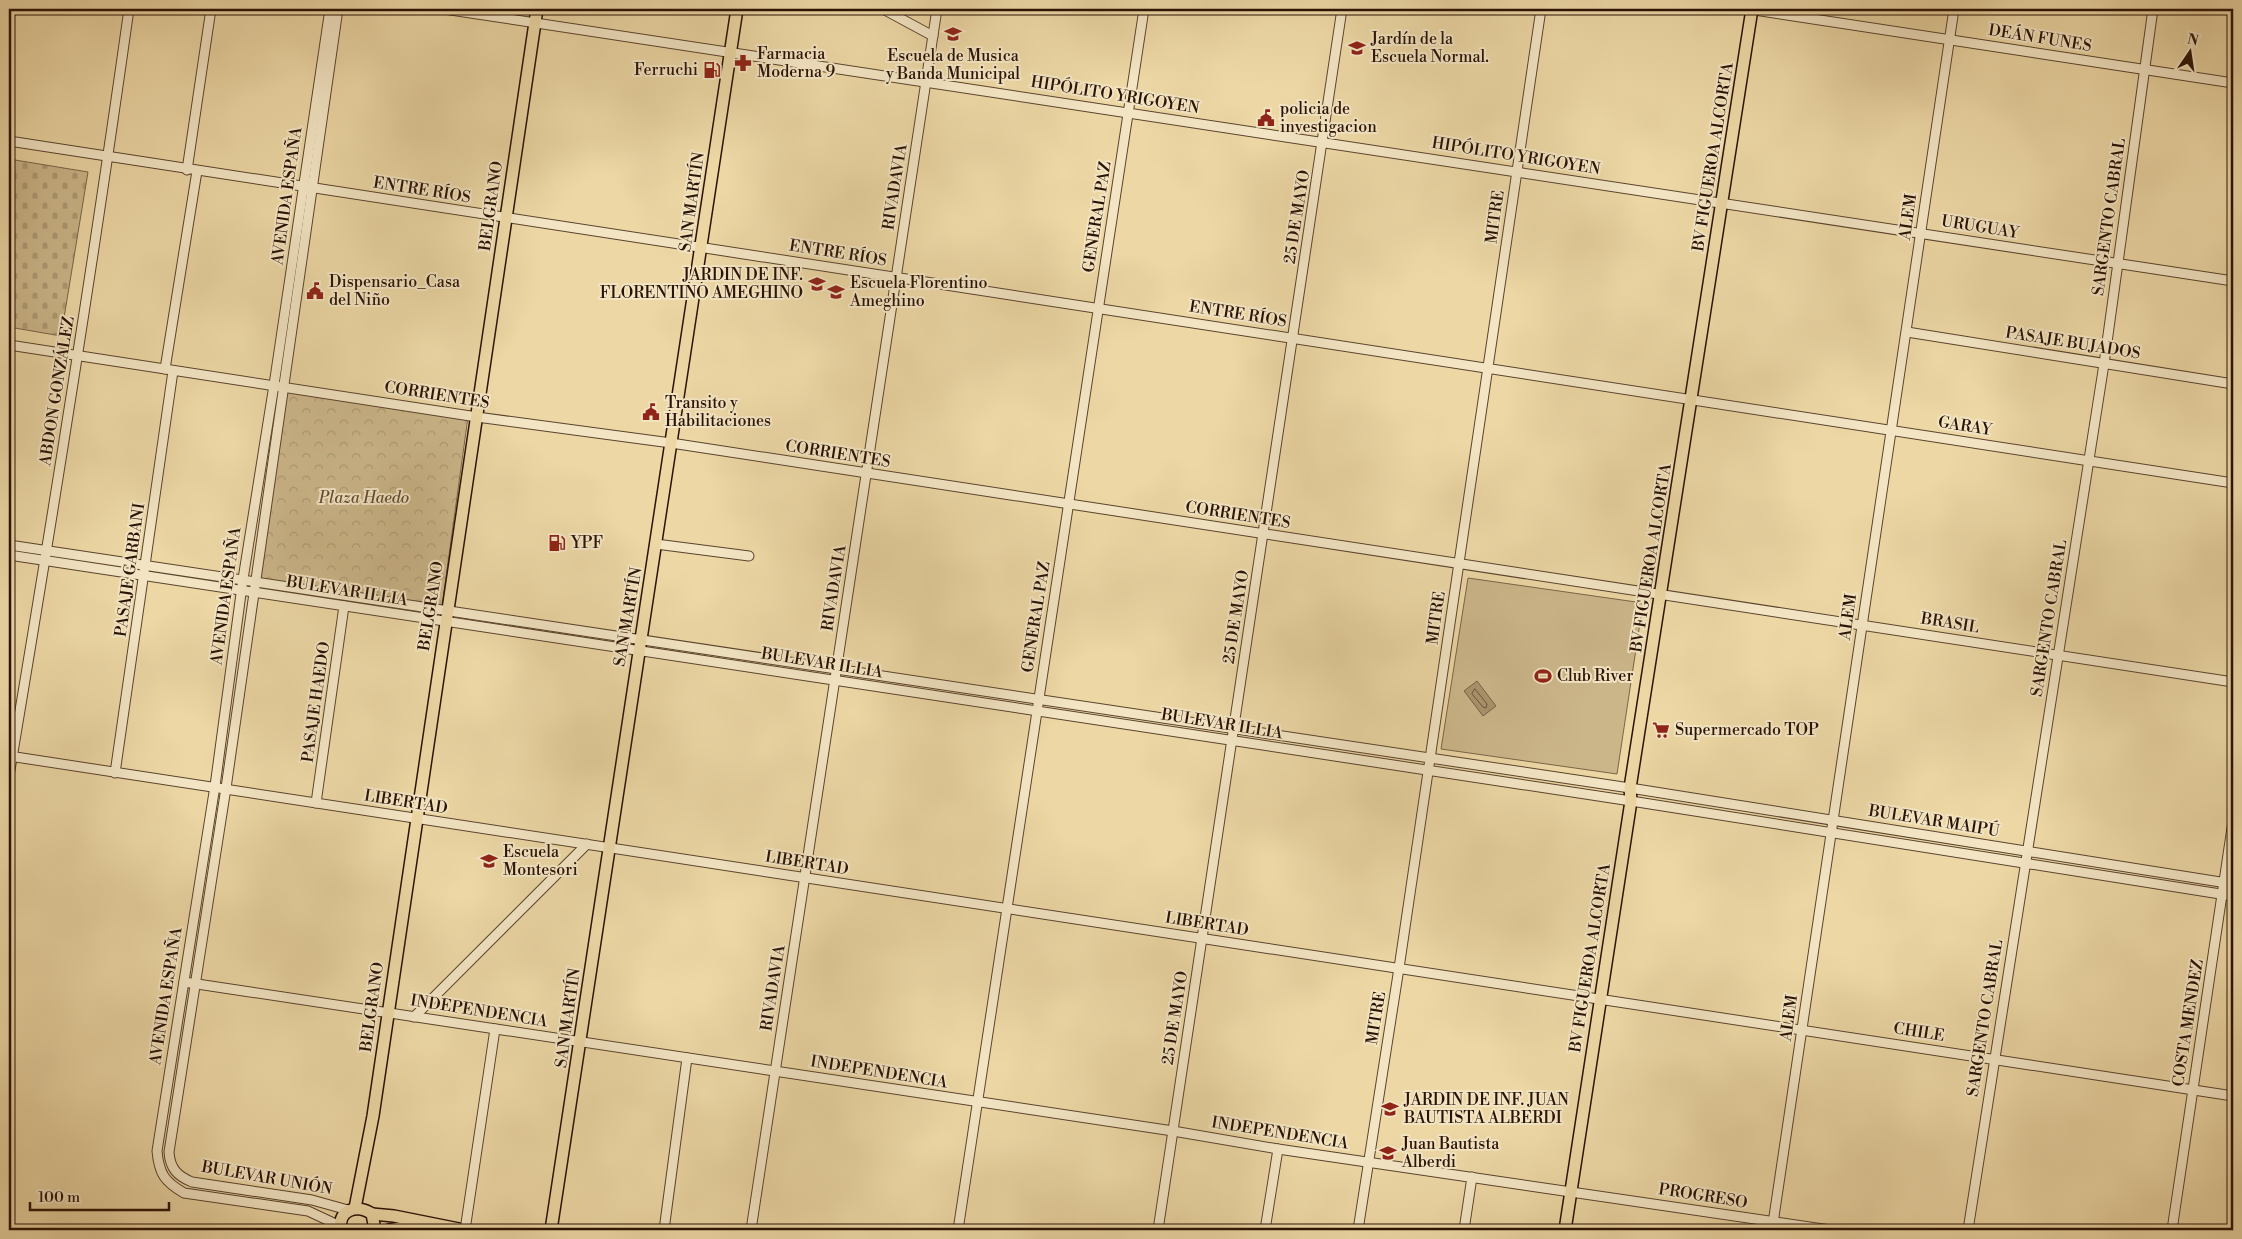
<svg xmlns="http://www.w3.org/2000/svg" width="2242" height="1239" font-family="'Libre Bodoni',serif">
  <style>
    .grass { fill: #cbb68a; stroke: #7a6447 }
    .cemetery { fill: url(#cemetery-stones); stroke: #7a6447 }
    .park { fill: url(#park-crowns); stroke: #7a6447 }
    .water { fill: #aa946e; stroke: #776044 }
    .lines { fill: none; stroke-linecap: round; stroke-linejoin: round }
    .shore { stroke: #6a5339; stroke-width: 1 }
    .minor-casing { stroke: #5a432c; stroke-width: 11 }
    .major-casing { stroke: #2a1204; stroke-width: 14 }
    .minor { stroke: #f3e5c4; stroke-width: 9 }
    .major { stroke: #ecd7a5; stroke-width: 11 }
    .labels { text-anchor: middle; dominant-baseline: central; stroke-width: 4; stroke-linejoin: round; paint-order: stroke }
    .street-label { font-size: 16px; fill: #2a1204; stroke: #f3e5c4 }
    .poi-label { font-size: 16px; fill: #2a1204; stroke: #f3e5c4; text-anchor: start }
    .park-label { font-size: 16px; font-style: italic; fill: #624b33; stroke: #f3e5c4 }
  </style>
  <defs>
    <pattern id="cemetery-stones" width="16" height="16" patternUnits="userSpaceOnUse" patternTransform="scale(1.25)"><rect width="16" height="16" fill="#cbb68a"/><path d="M2 7V4a2 2 0 0 1 4 0v3zM10 15v-3a2 2 0 0 1 4 0v3z" fill="#ae9b75"/></pattern>
    <pattern id="park-crowns" width="20" height="18" patternUnits="userSpaceOnUse" patternTransform="scale(1.25)"><rect width="20" height="18" fill="#cbb68a"/><path d="M2 6a3 3 0 1 1 6 0M12 15a3 3 0 1 1 6 0" fill="none" stroke="#ae9b75"/></pattern>
  </defs>
  <rect width="100%" height="100%" fill="#ecd7a5"/>
  <filter id="stains"><feTurbulence type="fractalNoise" baseFrequency=".004" numOctaves="4"/><feColorMatrix values="0 0 0 0 .2 0 0 0 0 .09 0 0 0 0 .02 0 0 0 .5 -.17"/></filter>
  <radialGradient id="worn" r=".72"><stop offset=".6" stop-color="#630" stop-opacity="0"/><stop offset="1" stop-color="#630" stop-opacity=".3"/></radialGradient>
  <!-- grass -->
  <path class="grass" d="M1468,578L1643,603L1617,774L1441,749Z"/>
  <!-- cemetery -->
  <path class="cemetery" d="M9,159L88,172L61,336L9,327Z"/>
  <!-- park -->
  <path class="park" d="M287,390L468,417L442,606L259,579Z"/>
  <!-- water -->
  <path class="water" d="M1477,681L1496,706L1483,716L1464,691Z"/>
  <g class="lines">
    <!-- shore -->
    <path class="shore" d="M1475,689L1487,704L1486,708L1483,707L1472,694Z"/>
    <!-- minor casing -->
    <g class="minor-casing">
      <g id="minor">
        <path d="M330,9L274,385L243,579L215,786L157,1151C159,1174 165,1182 184,1193L308,1211L340,1226"/>
        <path d="M338,9L226,788L169,1152C170,1168 177,1176 192,1182L312,1200L348,1210"/>
        <path d="M444,9L2233,281"/>
        <path d="M883,9L933,36"/>
        <path d="M1748,9L2233,83"/>
        <path d="M9,141L2233,483"/>
        <path d="M187,170L211,9"/>
        <path d="M1907,332L2233,384"/>
        <path d="M9,345L477,417L671,443L2233,682"/>
        <path d="M165,369L197,171"/>
        <path d="M656,544L749,556"/>
        <path d="M9,545L1630,788L2233,884"/>
        <path d="M9,555L1631,801L2233,896"/>
        <path d="M9,756L2233,1096"/>
        <path d="M115,773L173,371"/>
        <path d="M9,776C52,521 93,265 129,9"/>
        <path d="M316,803L344,606"/>
        <path d="M184,982L1173,1131L1278,1149L1830,1230"/>
        <path d="M414,1017L587,844"/>
        <path d="M465,1230L495,1029"/>
        <path d="M664,1230L687,1058"/>
        <path d="M751,1230L937,9"/>
        <path d="M958,1230L1144,9"/>
        <path d="M1158,1230L1342,9"/>
        <path d="M1265,1230L1278,1149"/>
        <path d="M1358,1230L1399,968L1541,9"/>
        <path d="M1464,1230L1472,1177"/>
        <path d="M1772,1230L1954,9"/>
        <path d="M1968,1230L2104,364L2153,9"/>
        <path d="M2172,1230L2233,821"/>
      </g>
    </g>
    <!-- major casing -->
    <g class="major-casing">
      <g id="major">
        <path d="M355,1208L373,1116L537,9"/>
        <path d="M372,1214L394,1216L464,1230"/>
        <path d="M341,1230C337,1209 358,1204 372,1214L375,1230"/>
        <path d="M389,1230L417,1225"/>
        <path d="M551,1230L737,9"/>
        <path d="M1565,1230L1631,801L1630,788L1752,9"/>
      </g>
    </g>
    <!-- minor -->
    <use href="#minor" class="minor"/>
    <!-- major -->
    <use href="#major" class="major"/>
  </g>
  <!-- icons -->
  <defs>
    <g id="school-bare" transform="scale(1.35)"><path d="M0-5L7-2L0 1L-7-2ZM-4 1L0 2.5L4 1V4Q0 6-4 4Z" fill="#8f2418" stroke="#f3e5c4" stroke-width="2.5" paint-order="stroke"/></g>
    <g id="pharmacy-bare" transform="scale(1.35)"><path d="M-2-6h4v4h4v4h-4v4h-4v-4h-4v-4h4Z" fill="#8f2418" stroke="#f3e5c4" stroke-width="2.5" paint-order="stroke"/></g>
    <g id="fuel-bare" transform="scale(1.35)"><path d="M-5.5-6h7V0h2V4h1.3V-2.5L3-4.5l.8-.8L6-3V5H2.5V1h-1V6h-7ZM-4.2-4.7v3.2H.2V-4.7Z" fill="#8f2418" stroke="#f3e5c4" stroke-width="2.5" paint-order="stroke"/></g>
    <g id="civic-bare" transform="scale(1.35)"><path d="M-.6-6.5H3V-4.5H.6V-3L4-1V1h2V6H-6V1h2V-1L-.6-3ZM-1.2 2.5V6h2.4V2.5Z" fill="#8f2418" stroke="#f3e5c4" stroke-width="2.5" paint-order="stroke"/></g>
    <g id="stadium-bare" transform="scale(1.35)"><path d="M0-5a6.5 5 0 1 0 0 10a6.5 5 0 1 0 0-10ZM-3.5-1.8h7v3.6h-7Z" fill="#8f2418" stroke="#f3e5c4" stroke-width="2.5" paint-order="stroke"/></g>
    <g id="supermarket-bare" transform="scale(1.35)"><path d="M-6-5.5h2.5l.6 2H6L4.5 2H-2.5L-4.4-4H-6ZM-1.5 3.2a1.3 1.3 0 1 0 .1 0ZM3 3.2a1.3 1.3 0 1 0 .1 0Z" fill="#8f2418" stroke="#f3e5c4" stroke-width="2.5" paint-order="stroke"/></g>
  </defs>
  <g fill-rule="evenodd">
    <use href="#school-bare" x="953" y="34"/>
    <use href="#school-bare" x="1357" y="48"/>
    <use href="#pharmacy-bare" x="743" y="63"/>
    <use href="#fuel-bare" x="712" y="70"/>
    <use href="#civic-bare" x="1266" y="118"/>
    <use href="#school-bare" x="817" y="284"/>
    <use href="#civic-bare" x="315" y="291"/>
    <use href="#school-bare" x="836" y="292"/>
    <use href="#civic-bare" x="651" y="412"/>
    <use href="#fuel-bare" x="557" y="543"/>
    <use href="#stadium-bare" x="1543" y="676"/>
    <use href="#supermarket-bare" x="1661" y="730"/>
    <use href="#school-bare" x="489" y="861"/>
    <use href="#school-bare" x="1390" y="1109"/>
    <use href="#school-bare" x="1388" y="1153"/>
  </g>
  <g class="labels">
    <!-- street labels -->
    <g class="street-label">
      <text transform="translate(2040 38) rotate(9)">DEÁN FUNES</text>
      <text transform="translate(1115 95) rotate(9)">HIPÓLITO YRIGOYEN</text>
      <text transform="translate(1516 156) rotate(9)">HIPÓLITO YRIGOYEN</text>
      <text transform="translate(1713 157) rotate(-81)">BV FIGUEROA ALCORTA</text>
      <text transform="translate(895 187) rotate(-81)">RIVADAVIA</text>
      <text transform="translate(422 190) rotate(9)">ENTRE RÍOS</text>
      <text transform="translate(287 196) rotate(-82)">AVENIDA ESPAÑA</text>
      <text transform="translate(692 202) rotate(-82)">SAN MARTÍN</text>
      <text transform="translate(491 206) rotate(-82)">BELGRANO</text>
      <text transform="translate(1097 217) rotate(-81)">GENERAL PAZ</text>
      <text transform="translate(1297 217) rotate(-81)">25 DE MAYO</text>
      <text transform="translate(1495 217) rotate(-82)">MITRE</text>
      <text transform="translate(1908 217) rotate(-82)">ALEM</text>
      <text transform="translate(2109 217) rotate(-82)">SARGENTO CABRAL</text>
      <text transform="translate(1980 227) rotate(9)">URUGUAY</text>
      <text transform="translate(838 253) rotate(9)">ENTRE RÍOS</text>
      <text transform="translate(1238 314) rotate(9)">ENTRE RÍOS</text>
      <text transform="translate(2073 343) rotate(9)">PASAJE BUJADOS</text>
      <text transform="translate(57 391) rotate(-81)">ABDON GONZÁLEZ</text>
      <text transform="translate(437 395) rotate(9)">CORRIENTES</text>
      <text transform="translate(1965 426) rotate(9)">GARAY</text>
      <text transform="translate(838 454) rotate(9)">CORRIENTES</text>
      <text transform="translate(1238 515) rotate(9)">CORRIENTES</text>
      <text transform="translate(1651 558) rotate(-81)">BV FIGUEROA ALCORTA</text>
      <text transform="translate(130 570) rotate(-82)">PASAJE GARBANI</text>
      <text transform="translate(834 588) rotate(-81)">RIVADAVIA</text>
      <text transform="translate(347 591) rotate(9)">BULEVAR ILLIA</text>
      <text transform="translate(226 596) rotate(-82)">AVENIDA ESPAÑA</text>
      <text transform="translate(431 606) rotate(-81)">BELGRANO</text>
      <text transform="translate(628 617) rotate(-80)">SAN MARTÍN</text>
      <text transform="translate(1036 617) rotate(-81)">GENERAL PAZ</text>
      <text transform="translate(1236 617) rotate(-81)">25 DE MAYO</text>
      <text transform="translate(1848 617) rotate(-82)">ALEM</text>
      <text transform="translate(1436 618) rotate(-82)">MITRE</text>
      <text transform="translate(2049 618) rotate(-81)">SARGENTO CABRAL</text>
      <text transform="translate(1950 623) rotate(9)">BRASIL</text>
      <text transform="translate(822 663) rotate(9)">BULEVAR ILLIA</text>
      <text transform="translate(316 702) rotate(-82)">PASAJE HAEDO</text>
      <text transform="translate(1222 724) rotate(9)">BULEVAR ILLIA</text>
      <text transform="translate(406 802) rotate(9)">LIBERTAD</text>
      <text transform="translate(1934 821) rotate(9)">BULEVAR MAIPÚ</text>
      <text transform="translate(807 863) rotate(9)">LIBERTAD</text>
      <text transform="translate(1207 924) rotate(9)">LIBERTAD</text>
      <text transform="translate(1590 958) rotate(-81)">BV FIGUEROA ALCORTA</text>
      <text transform="translate(773 988) rotate(-81)">RIVADAVIA</text>
      <text transform="translate(166 996) rotate(-81)">AVENIDA ESPAÑA</text>
      <text transform="translate(372 1007) rotate(-82)">BELGRANO</text>
      <text transform="translate(479 1011) rotate(9)">INDEPENDENCIA</text>
      <text transform="translate(568 1018) rotate(-82)">SAN MARTÍN</text>
      <text transform="translate(1175 1018) rotate(-81)">25 DE MAYO</text>
      <text transform="translate(1376 1018) rotate(-81)">MITRE</text>
      <text transform="translate(1789 1018) rotate(-82)">ALEM</text>
      <text transform="translate(1985 1018) rotate(-81)">SARGENTO CABRAL</text>
      <text transform="translate(2188 1023) rotate(-81)">COSTA MENDEZ</text>
      <text transform="translate(1919 1032) rotate(9)">CHILE</text>
      <text transform="translate(879 1072) rotate(9)">INDEPENDENCIA</text>
      <text transform="translate(1280 1133) rotate(9)">INDEPENDENCIA</text>
      <text transform="translate(267 1178) rotate(10)">BULEVAR UNIÓN</text>
      <text transform="translate(1703 1196) rotate(9)">PROGRESO</text>
    </g>
    <!-- poi labels -->
    <g class="poi-label">
      <text x="1371" y="39">Jardín de la<tspan x="1371" dy="18">Escuela Normal.</tspan></text>
      <text x="757" y="54">Farmacia<tspan x="757" dy="18">Moderna 9</tspan></text>
      <text x="953" y="56" text-anchor="middle">Escuela de Musica<tspan x="953" dy="18">y Banda Municipal</tspan></text>
      <text x="698" y="70" text-anchor="end">Ferruchi</text>
      <text x="1280" y="109">policia de<tspan x="1280" dy="18">investigacion</tspan></text>
      <text x="803" y="275" text-anchor="end">JARDIN DE INF.<tspan x="803" dy="18">FLORENTINO AMEGHINO</tspan></text>
      <text x="329" y="282">Dispensario_Casa<tspan x="329" dy="18">del Niño</tspan></text>
      <text x="850" y="283">Escuela Florentino<tspan x="850" dy="18">Ameghino</tspan></text>
      <text x="665" y="403">Transito y<tspan x="665" dy="18">Habilitaciones</tspan></text>
      <text x="571" y="543">YPF</text>
      <text x="1557" y="676">Club River</text>
      <text x="1675" y="730">Supermercado TOP</text>
      <text x="503" y="852">Escuela<tspan x="503" dy="18">Montesori</tspan></text>
      <text x="1404" y="1100">JARDIN DE INF. JUAN<tspan x="1404" dy="18">BAUTISTA ALBERDI</tspan></text>
      <text x="1402" y="1144">Juan Bautista<tspan x="1402" dy="18">Alberdi</tspan></text>
    </g>
    <!-- park labels -->
    <g class="park-label">
      <text x="364" y="498">Plaza Haedo</text>
    </g>
  </g>
  <!-- margin -->
  <rect width="2242" height="1239" fill="none" stroke="#ecd7a5" stroke-width="30"/>
  <rect x="10" y="10" width="2222" height="1219" fill="none" stroke="#2a1204" stroke-width="2.5"/>
  <rect x="15" y="15" width="2212" height="1209" fill="none" stroke="#2a1204"/>
  <!-- north arrow -->
  <g transform="translate(2190 52) rotate(13)" stroke="#f3e5c4" stroke-width="4" paint-order="stroke">
  <path d="M0-4L9 19L0 12L-9 19Z" fill="#2a1204"/>
  <text y="-8" font-size="14" font-weight="bold" text-anchor="middle" fill="#2a1204">N</text>
  </g>
  <!-- scale -->
  <path d="M30 1202v8h139v-8" fill="none" stroke="#2a1204" stroke-width="2.5"/>
  <text x="38" y="1202" font-size="15" fill="#2a1204" stroke="#f3e5c4" stroke-width="4" paint-order="stroke">100 m</text>
  <rect width="100%" height="100%" filter="url(#stains)"/>
  <rect width="100%" height="100%" fill="url(#worn)"/>
</svg>
